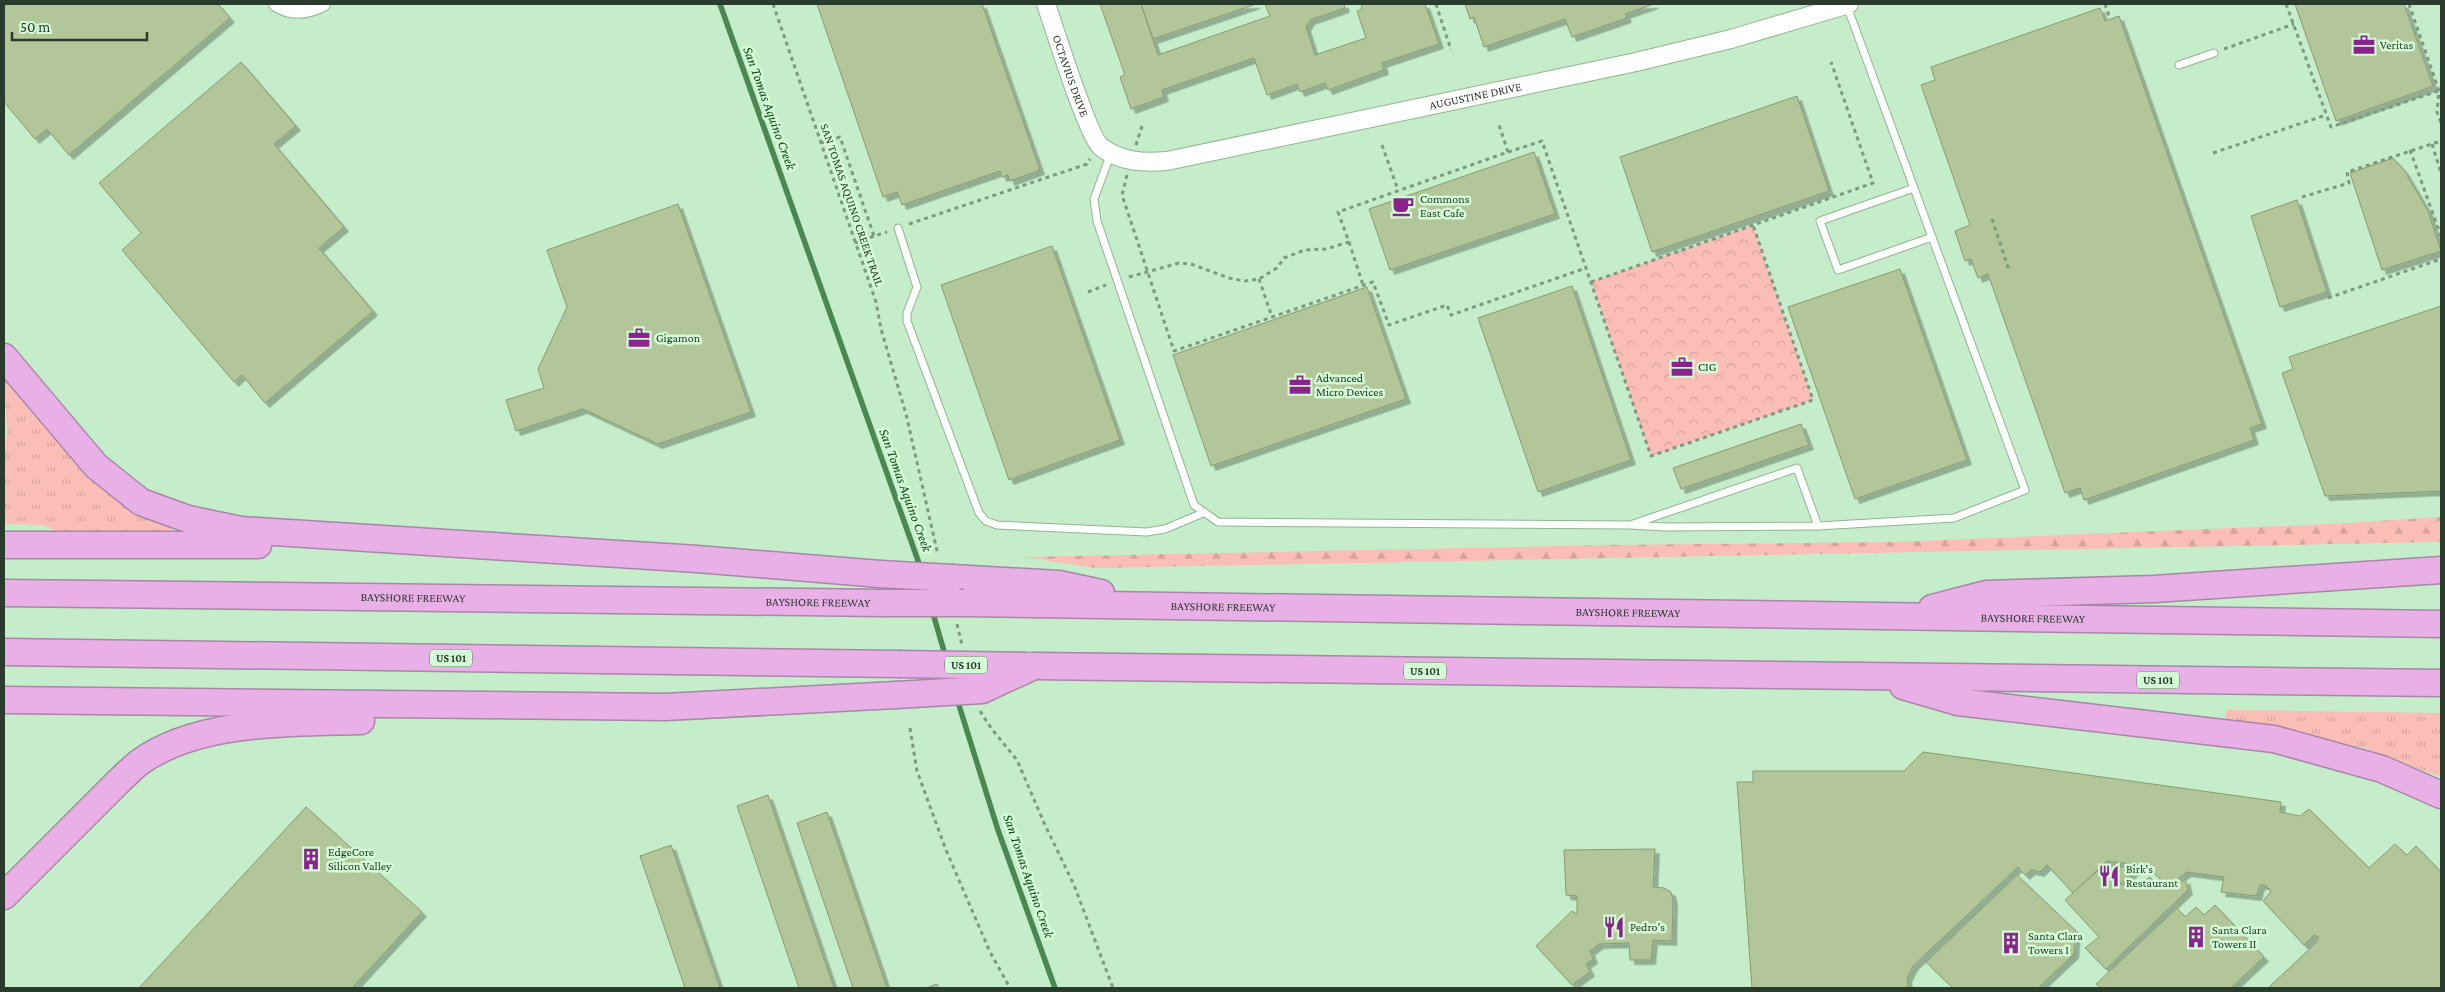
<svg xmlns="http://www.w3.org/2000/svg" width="2445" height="992" font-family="'Crimson Pro',serif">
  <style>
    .grass { fill: url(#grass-tufts) }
    .forest { fill: url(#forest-firs) }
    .park { fill: url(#park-crowns) }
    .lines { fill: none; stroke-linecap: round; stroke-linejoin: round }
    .stream { stroke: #4a8752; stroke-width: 5.5 }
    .building { fill: #b3c699; stroke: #889a6f; filter: url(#shadow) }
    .service-casing { stroke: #8fb592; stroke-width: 9 }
    .minor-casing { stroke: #8fb592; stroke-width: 16 }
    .tertiary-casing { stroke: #8fb592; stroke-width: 20 }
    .motorway-casing { stroke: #a687a6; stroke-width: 29 }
    .path { stroke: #7d9980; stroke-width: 3; stroke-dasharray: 4 4; stroke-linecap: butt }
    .service { stroke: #fff; stroke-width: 7 }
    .minor { stroke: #fff; stroke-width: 14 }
    .tertiary { stroke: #fff; stroke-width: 18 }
    .motorway { stroke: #e8b0e7; stroke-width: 26 }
    .motorway-bridge-casing { stroke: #a687a6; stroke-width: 29; stroke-linecap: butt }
    .motorway-bridge { stroke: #e8b0e7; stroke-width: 26 }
    .labels { text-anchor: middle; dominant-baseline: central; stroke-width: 5; stroke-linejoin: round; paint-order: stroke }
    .shield { fill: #d3fbd6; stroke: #5d745f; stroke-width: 1 }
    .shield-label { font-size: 11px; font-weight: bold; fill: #2a3a2c }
    .poi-label { font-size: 12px; fill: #2a3a2c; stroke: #d3fbd6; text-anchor: start }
    .street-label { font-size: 12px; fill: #2a3a2c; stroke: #d3fbd6 }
    .water-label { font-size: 14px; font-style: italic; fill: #0d481a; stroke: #d3fbd6 }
  </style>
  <defs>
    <pattern id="grass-tufts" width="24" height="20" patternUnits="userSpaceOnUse" patternTransform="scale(1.25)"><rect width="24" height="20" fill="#fbbeb6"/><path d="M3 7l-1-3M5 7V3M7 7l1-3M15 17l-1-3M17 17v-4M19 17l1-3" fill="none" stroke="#d7a49d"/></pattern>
    <pattern id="forest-firs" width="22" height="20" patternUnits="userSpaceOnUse" patternTransform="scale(1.25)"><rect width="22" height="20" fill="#fbbeb6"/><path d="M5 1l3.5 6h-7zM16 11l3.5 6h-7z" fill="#d7a49d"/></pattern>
    <pattern id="park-crowns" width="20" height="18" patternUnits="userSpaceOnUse" patternTransform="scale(1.25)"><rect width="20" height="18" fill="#fbbeb6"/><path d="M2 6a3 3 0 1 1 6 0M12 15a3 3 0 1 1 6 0" fill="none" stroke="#d7a49d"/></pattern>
    <filter id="shadow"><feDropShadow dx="4.5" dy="4.5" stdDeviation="0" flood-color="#0004"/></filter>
  </defs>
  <rect width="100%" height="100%" fill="#c6edc9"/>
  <!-- grass -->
  <g class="grass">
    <path d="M6,380L31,408L172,518L171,536L60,534L44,525L8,524L4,526V459L7,432L4,381Z"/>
    <path d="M2227,710L2441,713V777L2364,748L2225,718Z"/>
  </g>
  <!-- forest -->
  <path class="forest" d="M2441,517V542L1096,568L1024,557L1605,545L1895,542L2329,524Z"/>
  <!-- park -->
  <path class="park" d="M1753,225L1813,400L1651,456L1591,282Z"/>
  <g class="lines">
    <!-- stream -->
    <g class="stream">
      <path d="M720,4L921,569"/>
      <path d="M932,610L946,658"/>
      <path d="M957,699L998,830L1055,988"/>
    </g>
  </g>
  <!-- building -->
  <g class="building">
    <path d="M4,4H218L230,18L69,155L47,129L35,139L4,102Z"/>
    <path d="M817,4H982L1040,170L1010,181L1008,175L1002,177L1000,171L902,205L897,192L883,197Z"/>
    <path d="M1100,4H1141L1158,55L1270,16L1265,4H1344L1345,8L1310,20L1306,27L1315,55L1366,38L1357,11L1362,9L1361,4H1425L1439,44L1382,63L1384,70L1328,90L1325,83L1300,92L1297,84L1267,95L1254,58L1162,90L1164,97L1131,109L1120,77L1125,75Z"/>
    <path d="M1141,4H1256L1153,39Z"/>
    <path d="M1465,4H1654L1625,14L1627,18L1572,37L1565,19L1484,47L1474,17L1470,19Z"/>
    <path d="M2295,4H2404L2433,86L2336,121Z"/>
    <path d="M2100,8L2105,21L2119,16L2262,424L2250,428L2254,440L2084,500L2080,488L2065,493L1988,274L1978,278L1971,259L1965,261L1955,231L1970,225L1921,85L1935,80L1931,67Z"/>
    <path d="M241,62L296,126L274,144L344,227L319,248L373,311L265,403L242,375L234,382L122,250L141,233L99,183Z"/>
    <path d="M1797,96L1829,191L1652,252L1620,157Z"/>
    <path d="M1534,152L1555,214L1390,270L1369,209Z"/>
    <path d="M2393,158L2404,170L2428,211L2441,251L2382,270L2350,173Z"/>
    <path d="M2297,200L2327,292L2280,307L2251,216Z"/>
    <path d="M678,204L751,412L658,444L583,409L516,431L506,400L544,388L538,369L567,307L547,250Z"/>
    <path d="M1052,246L1120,440L1009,480L941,285Z"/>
    <path d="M1900,269L1967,460L1855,499L1788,307Z"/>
    <path d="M1572,286L1631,460L1538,492L1478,318Z"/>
    <path d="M1367,287L1406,399L1211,466L1173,355Z"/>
    <path d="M2441,306V491L2325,496L2282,373L2293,369L2289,357Z"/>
    <path d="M1801,424L1809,445L1681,489L1673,468Z"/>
    <path d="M1923,752L2281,802L2280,812L2300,816L2309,809L2369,868L2395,844L2407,855L2416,846L2441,872V988H2268L2317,942L2318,937L2314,935L2304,945L2263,901L2271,891L2265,885H2260L2257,896L2221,892L2224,877L2187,872L2175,881L2174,885L2165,884L2147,866L2107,861L2073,893L2047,865L2040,872L2031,870L2025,875L2018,867L1913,966L1907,978L1908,988H1752L1737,782H1753V771H1904Z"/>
    <path d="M768,795L834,988H799L737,806Z"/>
    <path d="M306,807L422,912L352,988H139Z"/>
    <path d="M827,812L887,988H853L797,823Z"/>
    <path d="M671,845L720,988H685L640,856Z"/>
    <path d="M1655,849L1653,887L1664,888L1671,892L1673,900L1672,941L1653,940L1651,960H1630L1629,943L1599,944L1590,951L1593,959L1586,964L1590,972L1572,985L1536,946L1572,911L1577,914V896L1566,895L1564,850Z"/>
    <path d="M2105,864L2136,869L2120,884L2138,886L2150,877L2159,888L2174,889L2185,879L2188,890L2106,969L2085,948L2099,937L2065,900Z"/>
    <path d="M2017,875L2076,931L2074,954L2038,988H1953L1926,962Z"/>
    <path d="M2215,905L2264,957L2231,988H2101L2096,984L2177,908L2185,917L2196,907L2204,915Z"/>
    <path d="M937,984L939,988H926Z"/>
  </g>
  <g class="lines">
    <!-- service casing -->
    <g class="service-casing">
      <g id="service">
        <path d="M2179,65L2214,53"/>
        <path d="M1111,153L1094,199L1097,221L1194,505L1218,522L1630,525L1665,527L1818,526L1954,518L2025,490L1847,6"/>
        <path d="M1914,188L1820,221L1838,270L1932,237"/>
        <path d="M898,228L917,287L907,313V321L979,513L986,521L997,525L1147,532L1165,529L1203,513"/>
        <path d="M1633,524L1797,468L1818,526"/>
      </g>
    </g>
    <!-- minor casing -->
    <g class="minor-casing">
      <path id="minor" d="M276,4C291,14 307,12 323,4"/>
    </g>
    <!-- tertiary casing -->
    <g class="tertiary-casing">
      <g id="tertiary">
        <path id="s1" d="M1046,4C1054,27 1088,137 1101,147C1121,162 1143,163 1167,161L1636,62L1731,39L1849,4"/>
      </g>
    </g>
    <!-- motorway casing -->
    <g class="motorway-casing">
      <g id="motorway">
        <path d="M4,357L96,466L141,502L188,519L241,530L697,559L880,574"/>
        <path d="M4,545H258"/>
        <path d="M953,578L1059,584L1101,593"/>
        <path id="s2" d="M4,593L883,603"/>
        <path id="s3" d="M964,603L2441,624"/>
        <path d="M1932,608L1986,594L2154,589L2441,570"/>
        <path d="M4,652L898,664"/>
        <path d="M1034,666L2441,683"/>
        <path d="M1903,686L1958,702L2274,739L2382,769L2441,795"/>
        <path d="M4,700L665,707L896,695"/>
        <path d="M4,896L120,780C127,774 133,767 140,762C199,720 291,723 361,721"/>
      </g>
    </g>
    <!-- path -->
    <g class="path">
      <path d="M773,4L876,302L881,329L906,414L938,555"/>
      <path d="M1436,4L1451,50"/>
      <path d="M2105,4L2110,19"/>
      <path d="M2286,4L2331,127L2441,90"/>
      <path d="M2409,4L2439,91L2437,112L2441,123"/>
      <path d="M2224,49L2294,24"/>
      <path d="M821,143L840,137L874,236L887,232"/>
      <path d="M2432,144L2441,173"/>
      <path d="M1136,145L1143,123"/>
      <path d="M1382,145L1398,190"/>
      <path d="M2410,150L2441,236"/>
      <path d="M1508,152L1542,141L1651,456L1813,400L1753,225"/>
      <path d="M2213,153L2326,115"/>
      <path d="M1127,175L1122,195L1174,351L1373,282L1389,325L1447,305L1451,315L1586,268"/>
      <path d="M2302,197L2349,183L2347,172L2441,141"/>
      <path d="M1992,219L2009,270"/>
      <path d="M909,224L1087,164L1090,159"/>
      <path d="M1349,242L1363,285"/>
      <path d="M855,243L874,236"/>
      <path d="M1129,277L1179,263L1191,264L1229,278L1245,281L1259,279L1277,268L1284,258L1305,250L1326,249L1349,242L1338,212L1508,152L1499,125"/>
      <path d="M1259,279L1272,317"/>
      <path d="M1591,282L1873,183L1831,62"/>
      <path d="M1088,292L1106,285"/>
      <path d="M2328,298L2441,259"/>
      <path d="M957,624L962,645"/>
      <path d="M980,711L991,728L1017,760L1045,825L1074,885L1113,988"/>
      <path d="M910,728L917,771L946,850L990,952L1010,988"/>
    </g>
    <!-- service -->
    <use href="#service" class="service"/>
    <!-- minor -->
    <use href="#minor" class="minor"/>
    <!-- tertiary -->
    <use href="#tertiary" class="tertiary"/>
    <!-- motorway -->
    <use href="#motorway" class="motorway"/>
    <!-- motorway-bridge casing -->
    <g class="motorway-bridge-casing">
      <g id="motorway-bridge">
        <path d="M880,574L953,578"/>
        <path d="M883,603H964"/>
        <path d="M898,664L1028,666"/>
        <path d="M896,695L982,690L1034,666"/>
      </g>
    </g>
    <!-- motorway-bridge -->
    <use href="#motorway-bridge" class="motorway-bridge"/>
  </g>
  <!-- icons -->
  <defs>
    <g id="office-bare" transform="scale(1.725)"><path d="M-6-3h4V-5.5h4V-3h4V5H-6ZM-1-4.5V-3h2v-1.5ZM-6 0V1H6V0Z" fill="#89248c" stroke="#d3fbd6" stroke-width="2.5" paint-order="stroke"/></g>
    <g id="cafe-bare" transform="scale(1.725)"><path d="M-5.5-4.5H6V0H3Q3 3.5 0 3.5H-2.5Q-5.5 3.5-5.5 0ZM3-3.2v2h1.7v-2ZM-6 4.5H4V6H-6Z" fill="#89248c" stroke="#d3fbd6" stroke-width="2.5" paint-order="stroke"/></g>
    <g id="building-bare" transform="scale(1.725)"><path d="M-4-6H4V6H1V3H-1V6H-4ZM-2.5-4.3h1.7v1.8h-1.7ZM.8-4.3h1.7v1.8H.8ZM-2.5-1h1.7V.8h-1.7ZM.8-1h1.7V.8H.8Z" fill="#89248c" stroke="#d3fbd6" stroke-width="2.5" paint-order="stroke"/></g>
    <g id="restaurant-bare" transform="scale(1.725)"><path d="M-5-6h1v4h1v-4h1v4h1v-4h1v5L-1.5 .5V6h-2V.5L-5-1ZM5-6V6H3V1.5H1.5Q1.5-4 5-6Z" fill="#89248c" stroke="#d3fbd6" stroke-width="2.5" paint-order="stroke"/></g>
  </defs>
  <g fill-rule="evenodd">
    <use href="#office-bare" x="2364" y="45"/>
    <use href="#cafe-bare" x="1403" y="206"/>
    <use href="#office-bare" x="639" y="338"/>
    <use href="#office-bare" x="1682" y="367"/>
    <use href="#office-bare" x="1300" y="385"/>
    <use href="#building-bare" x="311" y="859"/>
    <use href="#restaurant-bare" x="2109" y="876"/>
    <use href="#restaurant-bare" x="1614" y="927"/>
    <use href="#building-bare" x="2196" y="937"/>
    <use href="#building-bare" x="2011" y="943"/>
  </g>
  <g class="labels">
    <!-- shield labels -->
    <g class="shield">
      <rect x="430" y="649.5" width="42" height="17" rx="4"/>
      <rect x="945" y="656.5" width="42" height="17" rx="4"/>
      <rect x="1404" y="662.5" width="42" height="17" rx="4"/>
      <rect x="2137" y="671.5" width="42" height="17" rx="4"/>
    </g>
    <g class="shield-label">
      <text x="451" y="658">US 101</text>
      <text x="966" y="665">US 101</text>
      <text x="1425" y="671">US 101</text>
      <text x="2158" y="680">US 101</text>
    </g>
    <!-- poi labels -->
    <g class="poi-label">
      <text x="2380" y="45">Veritas</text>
      <text x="1420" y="199">Commons<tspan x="1420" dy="14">East Cafe</tspan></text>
      <text x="656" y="338">Gigamon</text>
      <text x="1698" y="367">CIG</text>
      <text x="1316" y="378">Advanced<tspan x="1316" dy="14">Micro Devices</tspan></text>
      <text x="328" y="852">EdgeCore<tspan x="328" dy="14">Silicon Valley</tspan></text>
      <text x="2126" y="869">Birk's<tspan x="2126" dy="14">Restaurant</tspan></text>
      <text x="1630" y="927">Pedro’s</text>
      <text x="2212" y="930">Santa Clara<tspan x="2212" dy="14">Towers II</tspan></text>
      <text x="2028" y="936">Santa Clara<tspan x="2028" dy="14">Towers I</tspan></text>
    </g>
    <!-- street labels -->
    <g class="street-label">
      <text stroke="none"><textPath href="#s1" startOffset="76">OCTAVIUS DRIVE</textPath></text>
      <text stroke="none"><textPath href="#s1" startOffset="538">AUGUSTINE DRIVE</textPath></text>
      <text transform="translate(852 205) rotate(71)">SAN TOMAS AQUINO CREEK TRAIL</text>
      <text stroke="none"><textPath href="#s2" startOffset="409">BAYSHORE FREEWAY</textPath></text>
      <text stroke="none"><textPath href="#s2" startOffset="814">BAYSHORE FREEWAY</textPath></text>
      <text stroke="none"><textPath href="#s3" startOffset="259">BAYSHORE FREEWAY</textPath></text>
      <text stroke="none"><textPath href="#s3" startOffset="664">BAYSHORE FREEWAY</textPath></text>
      <text stroke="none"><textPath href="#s3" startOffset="1069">BAYSHORE FREEWAY</textPath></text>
    </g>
    <!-- water labels -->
    <g class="water-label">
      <text transform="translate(770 108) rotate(70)">San Tomas Aquino Creek</text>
      <text transform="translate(906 490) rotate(70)">San Tomas Aquino Creek</text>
      <text transform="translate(1029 876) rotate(71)">San Tomas Aquino Creek</text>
    </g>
  </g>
  <!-- border -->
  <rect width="2445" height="992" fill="none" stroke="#2a3a2c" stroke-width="10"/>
  <!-- scale -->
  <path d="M12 32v8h135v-8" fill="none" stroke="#2a3a2c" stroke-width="2.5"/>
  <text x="20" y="32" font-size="15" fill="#2a3a2c" stroke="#d3fbd6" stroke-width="4" paint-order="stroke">50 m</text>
</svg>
